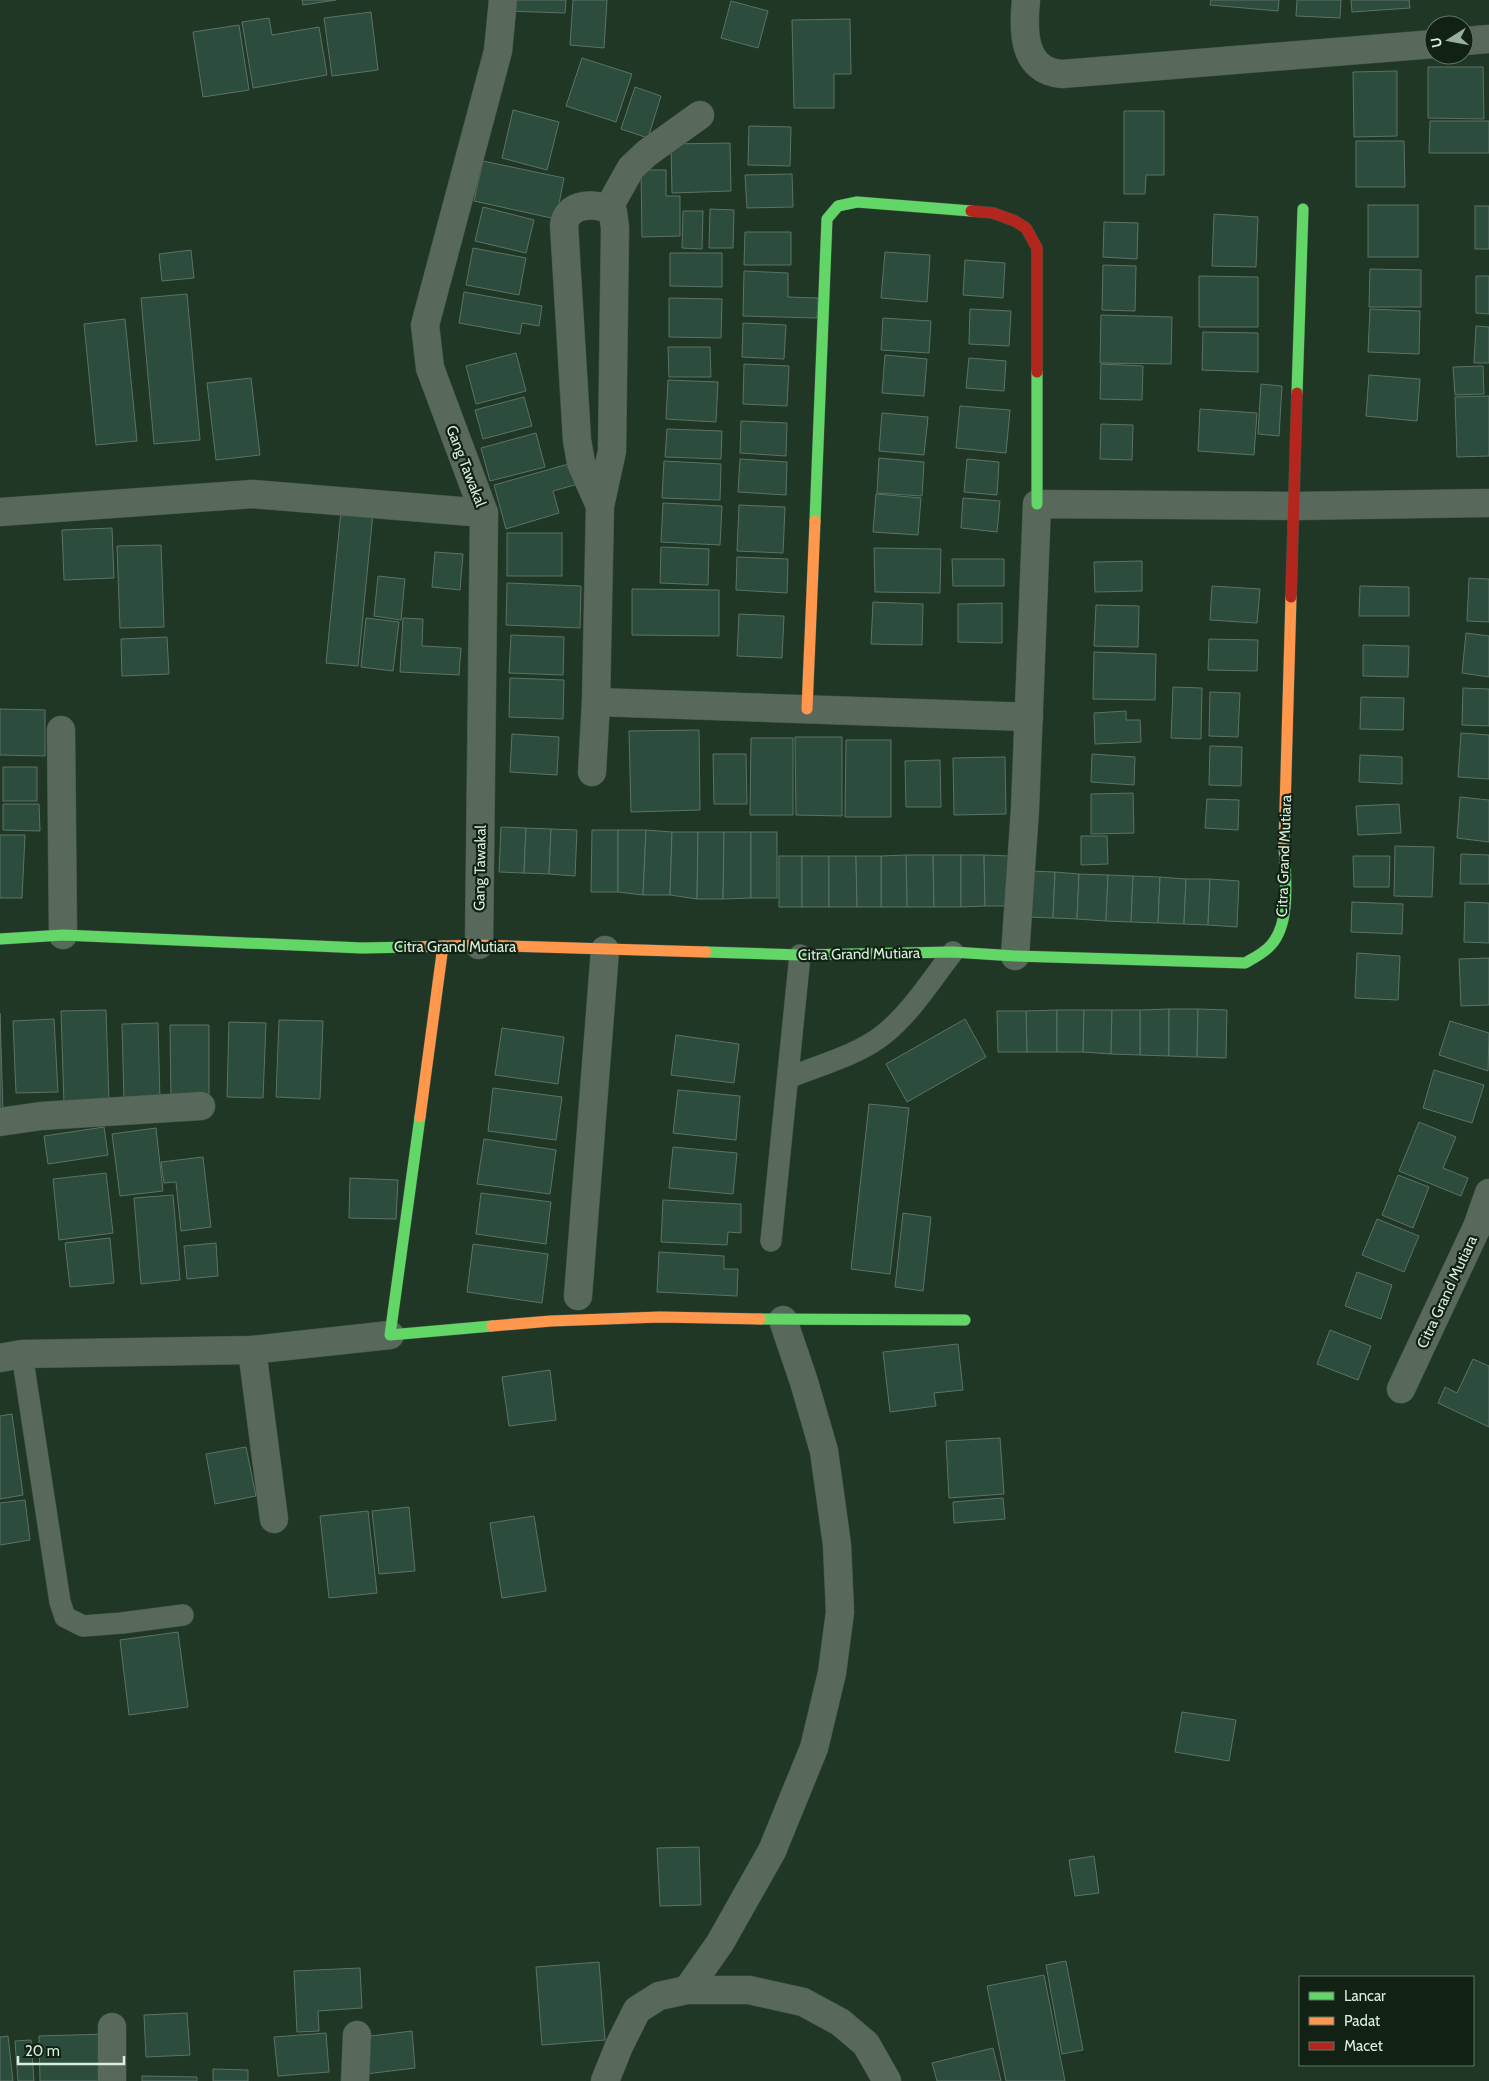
<svg xmlns="http://www.w3.org/2000/svg" width="1489" height="2081" font-family="Cabin,sans-serif">
  <style>
    .building { fill: #2c4c3d; stroke: #5c7266 }
    .lines { fill: none; stroke-linecap: round; stroke-linejoin: round }
    .lane-casing { stroke: #405344; stroke-width: 22 }
    .street-casing { stroke: #405344; stroke-width: 29 }
    .fast-casing { stroke: #405344; stroke-width: 12 }
    .slow-casing { stroke: #405344; stroke-width: 12 }
    .jam-casing { stroke: #405344; stroke-width: 12 }
    .lane { stroke: #58685b; stroke-width: 21 }
    .street { stroke: #58685b; stroke-width: 28 }
    .fast { stroke: #63d668; stroke-width: 11 }
    .slow { stroke: #ff974d; stroke-width: 11 }
    .jam { stroke: #b3261e; stroke-width: 11 }
    .labels { text-anchor: middle; dominant-baseline: central; stroke-width: 4.5; stroke-linejoin: round; paint-order: stroke }
    .street-label { font-size: 15px; fill: #d9efdb; stroke: #112214 }
  </style>
  <rect width="100%" height="100%" fill="#203725"/>
  <!-- building -->
  <g class="building">
    <path d="M302,0H336L303,5Z"/>
    <path d="M508,0H566L565,13L507,11Z"/>
    <path d="M573,0H607L604,48L570,45Z"/>
    <path d="M1211,0H1279L1278,11L1210,5Z"/>
    <path d="M1297,0H1341L1340,18L1296,16Z"/>
    <path d="M1351,0H1409L1410,8L1352,12Z"/>
    <path d="M731,1L768,11L758,48L721,38Z"/>
    <path d="M371,12L378,70L332,76L324,18Z"/>
    <path d="M269,18L272,35L319,27L327,75L253,88L242,22Z"/>
    <path d="M850,19L851,74H834V108H794L792,20Z"/>
    <path d="M239,25L249,90L203,97L193,32Z"/>
    <path d="M582,58L632,74L616,122L566,106Z"/>
    <path d="M1428,67H1483L1484,119L1428,118Z"/>
    <path d="M1397,71V136L1354,137L1353,72Z"/>
    <path d="M635,87L661,96L648,138L621,129Z"/>
    <path d="M513,110L559,122L547,170L502,158Z"/>
    <path d="M1124,111H1164V175H1146L1145,194H1124Z"/>
    <path d="M1430,121H1489V153H1429Z"/>
    <path d="M749,126L791,127L790,166L748,165Z"/>
    <path d="M1356,141H1404L1405,187H1356Z"/>
    <path d="M730,143L731,191L672,193L671,144Z"/>
    <path d="M483,161L564,178L556,219L474,201Z"/>
    <path d="M641,170H666V196H680V236L642,237Z"/>
    <path d="M792,174L793,207L747,208L745,175Z"/>
    <rect x="1368" y="205" width="50" height="52"/>
    <rect x="1475" y="206" width="14" height="43"/>
    <path d="M483,207L534,220L526,253L475,241Z"/>
    <path d="M710,209L734,210L733,248H709Z"/>
    <path d="M683,211H703L702,249L682,248Z"/>
    <path d="M1214,214L1258,217L1256,267L1212,266Z"/>
    <path d="M1104,222L1138,223L1137,259L1103,257Z"/>
    <path d="M745,232H791V265H744Z"/>
    <path d="M473,248L526,258L519,295L466,285Z"/>
    <path d="M191,250L194,278L162,281L159,254Z"/>
    <path d="M885,252L930,255L927,302L881,298Z"/>
    <path d="M670,253H722V287L670,286Z"/>
    <path d="M965,260L1005,263L1003,298L963,295Z"/>
    <path d="M1103,265L1136,266L1135,311L1102,310Z"/>
    <path d="M1370,269L1421,270V307H1369Z"/>
    <path d="M744,271L788,273V297L818,298L817,318L743,316Z"/>
    <path d="M1199,276L1258,277V327H1199Z"/>
    <path d="M1476,276H1489V314L1476,313Z"/>
    <path d="M464,292L542,306L539,326L522,323L520,334L459,323Z"/>
    <path d="M187,294L200,440L154,444L141,298Z"/>
    <path d="M669,298L722,299L721,338L669,337Z"/>
    <path d="M970,309L1011,311L1009,346L969,344Z"/>
    <path d="M1370,309L1420,311L1419,354L1368,352Z"/>
    <path d="M1101,315L1172,317L1171,364L1100,363Z"/>
    <path d="M883,318L931,321L929,353L881,350Z"/>
    <path d="M125,319L137,441L96,445L84,324Z"/>
    <path d="M743,323L786,325L784,359L742,357Z"/>
    <path d="M1476,326L1489,327V363H1474Z"/>
    <path d="M1203,332L1258,333V372L1202,370Z"/>
    <path d="M668,347H710L711,377H669Z"/>
    <path d="M516,353L526,391L476,404L466,366Z"/>
    <path d="M885,355L927,359L924,396L882,393Z"/>
    <path d="M969,358L1006,361L1004,391L966,388Z"/>
    <path d="M744,364L789,366L787,406L743,404Z"/>
    <path d="M1101,364L1143,366L1142,400L1100,399Z"/>
    <path d="M1483,366L1484,394L1455,395L1453,367Z"/>
    <path d="M1369,375L1420,379L1417,421L1366,416Z"/>
    <path d="M251,378L260,455L216,460L207,383Z"/>
    <path d="M668,380L718,382L716,422L666,419Z"/>
    <path d="M1261,384L1282,386L1279,436L1258,434Z"/>
    <path d="M1489,396V456L1457,457L1455,397Z"/>
    <path d="M524,397L532,426L483,439L475,410Z"/>
    <path d="M960,406L1010,410L1006,453L956,448Z"/>
    <path d="M1200,409L1257,413L1254,455L1198,451Z"/>
    <path d="M882,413L928,417L924,455L879,451Z"/>
    <path d="M741,421L787,423L786,456L740,453Z"/>
    <path d="M1101,424L1133,425L1132,460L1100,459Z"/>
    <path d="M667,429L722,431L721,459L665,457Z"/>
    <path d="M536,433L545,467L490,481L481,448Z"/>
    <path d="M879,458L924,462L922,496L877,493Z"/>
    <path d="M740,459L787,462L786,495L738,492Z"/>
    <path d="M967,459L999,462L997,495L964,492Z"/>
    <path d="M664,461L721,464L720,500L662,498Z"/>
    <path d="M572,463L578,484L553,491L559,513L506,529L494,485Z"/>
    <path d="M876,494L921,498L918,535L873,532Z"/>
    <path d="M963,498L1000,501L997,532L961,528Z"/>
    <path d="M663,503L722,506L720,545L661,542Z"/>
    <path d="M739,505L785,507L783,553L737,551Z"/>
    <path d="M341,511L373,513L358,666L326,663Z"/>
    <path d="M112,528L114,578L64,580L62,530Z"/>
    <rect x="507" y="533" width="55" height="43"/>
    <path d="M161,545L164,627L120,628L117,546Z"/>
    <path d="M661,547L709,549L708,585L660,583Z"/>
    <path d="M874,548L941,549L940,593L875,592Z"/>
    <path d="M435,552L463,554L460,590L432,587Z"/>
    <path d="M737,557L788,559L787,593L736,590Z"/>
    <path d="M952,559H1004V586H953Z"/>
    <path d="M1142,561V591L1095,592L1094,562Z"/>
    <path d="M378,576L405,579L401,620L374,616Z"/>
    <path d="M1469,578L1489,579V622L1467,621Z"/>
    <path d="M507,583L581,586L580,628L506,625Z"/>
    <path d="M1212,586L1260,589L1257,623L1210,620Z"/>
    <path d="M1360,586L1409,587V616H1359Z"/>
    <path d="M632,589L719,590V636L632,635Z"/>
    <path d="M873,602L923,604L922,645L871,644Z"/>
    <path d="M1002,603V643L958,642V604Z"/>
    <path d="M1096,605L1139,606L1138,647L1094,646Z"/>
    <path d="M739,614L784,616L782,658L737,656Z"/>
    <path d="M366,618L399,622L393,671L361,667Z"/>
    <path d="M403,618L423,619L422,646L461,648L459,675L400,672Z"/>
    <path d="M1466,633L1489,636V677L1462,673Z"/>
    <path d="M511,635L564,637L563,675L509,673Z"/>
    <path d="M167,637L169,674L122,676L121,639Z"/>
    <path d="M1209,639L1258,640L1257,671L1208,670Z"/>
    <path d="M1363,645L1409,646L1408,677L1363,676Z"/>
    <path d="M1094,652L1156,654L1155,700L1093,699Z"/>
    <path d="M510,678L564,680L563,719L509,717Z"/>
    <path d="M1173,687L1202,688L1201,739L1171,738Z"/>
    <path d="M1463,688L1489,689V726L1462,725Z"/>
    <path d="M1210,692L1240,693L1238,737L1209,736Z"/>
    <path d="M1361,697L1404,698L1403,730L1360,729Z"/>
    <path d="M0,709L45,710V756L0,755Z"/>
    <path d="M1126,711V720H1140L1141,742L1095,744L1094,713Z"/>
    <path d="M699,730L700,810L631,812L629,731Z"/>
    <path d="M1461,733L1489,735V779L1458,777Z"/>
    <path d="M512,734L559,737L557,775L510,772Z"/>
    <path d="M795,737H842V816L796,815Z"/>
    <path d="M751,738H793V815H750Z"/>
    <path d="M846,740H891V817H845Z"/>
    <path d="M1210,746L1242,747L1241,786L1209,785Z"/>
    <path d="M713,754H746L747,804H714Z"/>
    <path d="M1092,754L1135,757L1134,785L1091,782Z"/>
    <path d="M1360,755L1402,757V784L1359,782Z"/>
    <path d="M1005,757L1006,814L954,815L953,758Z"/>
    <path d="M940,760L941,807H906L905,761Z"/>
    <rect x="3" y="767" width="34" height="34"/>
    <path d="M1133,793L1134,833L1091,834V794Z"/>
    <path d="M1460,797L1489,800V842L1457,838Z"/>
    <path d="M1207,799L1239,800L1238,830L1205,828Z"/>
    <path d="M3,804H39L40,831L3,830Z"/>
    <path d="M1399,804L1401,833L1358,835L1356,806Z"/>
    <path d="M501,827L526,828L524,873L499,872Z"/>
    <path d="M526,828L551,829L549,874L524,873Z"/>
    <path d="M551,829L577,830L575,876L549,874Z"/>
    <path d="M592,830H618V892H591Z"/>
    <path d="M618,830H646L643,895L618,892Z"/>
    <path d="M646,830L672,832L670,895H643Z"/>
    <path d="M672,832H698L697,899L670,895Z"/>
    <path d="M698,832H724L723,899H697Z"/>
    <path d="M724,832H751V898L723,899Z"/>
    <rect x="751" y="832" width="26" height="66"/>
    <path d="M0,835H25L22,898H0Z"/>
    <path d="M1081,836H1107L1108,864L1081,865Z"/>
    <path d="M1395,846L1434,847L1432,897L1394,896Z"/>
    <path d="M1461,854L1489,855V884H1460Z"/>
    <path d="M906,855H933L934,907H907Z"/>
    <path d="M906,855L907,907H881V856Z"/>
    <path d="M933,855H961V907H934Z"/>
    <path d="M961,855H984L985,906L961,907Z"/>
    <path d="M984,855L1009,856L1010,906H985Z"/>
    <rect x="779" y="856" width="23" height="51"/>
    <rect x="802" y="856" width="27" height="51"/>
    <path d="M829,856H856L857,907H829Z"/>
    <path d="M856,856H881V907H857Z"/>
    <path d="M1353,856H1390L1389,887H1354Z"/>
    <path d="M1029,871L1055,872L1053,918L1027,917Z"/>
    <path d="M1055,872L1079,874L1077,919L1053,918Z"/>
    <path d="M1079,874L1108,875L1106,921L1077,919Z"/>
    <path d="M1108,875L1133,876L1131,922L1106,921Z"/>
    <path d="M1133,876L1160,877L1158,923L1131,922Z"/>
    <path d="M1160,877L1186,879L1184,924L1158,923Z"/>
    <path d="M1186,879H1210L1208,925L1184,924Z"/>
    <path d="M1210,879L1239,881L1237,927L1208,925Z"/>
    <path d="M1352,902L1403,904L1402,934L1351,932Z"/>
    <path d="M1465,902L1489,903V943L1464,942Z"/>
    <path d="M1357,953L1400,956L1398,1000L1355,998Z"/>
    <path d="M1489,958V1005L1461,1006L1459,959Z"/>
    <path d="M1169,1009V1056L1140,1055V1010Z"/>
    <path d="M1169,1009H1198L1197,1057L1169,1056Z"/>
    <path d="M1198,1009L1227,1010L1226,1058L1197,1057Z"/>
    <path d="M106,1010L109,1102L64,1104L61,1011Z"/>
    <path d="M1057,1010V1052H1027L1026,1011Z"/>
    <path d="M1057,1010H1084L1083,1052H1057Z"/>
    <path d="M1084,1010H1112L1111,1054L1083,1052Z"/>
    <path d="M1112,1010H1140V1055L1111,1054Z"/>
    <path d="M997,1011H1026L1027,1052H998Z"/>
    <path d="M0,1013L3,1112H0Z"/>
    <path d="M54,1019L58,1092L16,1093L13,1021Z"/>
    <path d="M965,1019L986,1057L907,1102L886,1064Z"/>
    <path d="M279,1020L323,1021L320,1099L276,1097Z"/>
    <path d="M1450,1021L1489,1033L1488,1071L1439,1055Z"/>
    <path d="M229,1022L266,1023L263,1098L227,1097Z"/>
    <path d="M158,1023L160,1101H124L122,1024Z"/>
    <path d="M170,1025H209V1101L171,1102Z"/>
    <path d="M502,1028L564,1037L558,1084L495,1075Z"/>
    <path d="M676,1035L739,1044L734,1083L671,1075Z"/>
    <path d="M1434,1070L1484,1085L1472,1123L1423,1108Z"/>
    <path d="M493,1088L562,1097L556,1140L488,1131Z"/>
    <path d="M678,1090L740,1096L736,1140L673,1133Z"/>
    <path d="M869,1104L909,1108L890,1274L851,1269Z"/>
    <path d="M1419,1122L1456,1137L1443,1168L1468,1178L1461,1196L1399,1171Z"/>
    <path d="M104,1127L108,1155L48,1164L44,1136Z"/>
    <path d="M156,1128L163,1191L120,1196L112,1134Z"/>
    <path d="M484,1139L556,1150L550,1194L477,1184Z"/>
    <path d="M673,1147L737,1153L733,1194L669,1188Z"/>
    <path d="M203,1157L211,1227L181,1231L176,1182L164,1183L161,1162Z"/>
    <path d="M106,1173L113,1233L59,1240L53,1179Z"/>
    <path d="M1398,1175L1429,1187L1413,1228L1382,1215Z"/>
    <path d="M350,1178L398,1180L396,1219L349,1218Z"/>
    <path d="M481,1193L551,1202L546,1244L476,1234Z"/>
    <path d="M173,1195L180,1280L141,1284L134,1198Z"/>
    <path d="M663,1200L741,1204V1233L728,1232L727,1245L661,1242Z"/>
    <path d="M903,1213L931,1217L923,1291L895,1287Z"/>
    <path d="M1377,1219L1419,1236L1404,1272L1362,1255Z"/>
    <path d="M110,1238L114,1283L70,1287L65,1243Z"/>
    <path d="M216,1243L218,1276L187,1279L184,1246Z"/>
    <path d="M473,1244L548,1254L542,1303L467,1292Z"/>
    <path d="M659,1252L724,1256V1269H738L737,1296L657,1292Z"/>
    <path d="M1357,1272L1392,1285L1381,1319L1345,1306Z"/>
    <path d="M1330,1330L1371,1346L1358,1380L1317,1364Z"/>
    <path d="M958,1344L963,1390L934,1393L936,1406L890,1412L883,1352Z"/>
    <path d="M1473,1359L1489,1366V1427L1438,1403L1445,1387L1457,1393Z"/>
    <path d="M550,1370L556,1420L509,1426L502,1377Z"/>
    <path d="M12,1414L23,1495L0,1499V1416Z"/>
    <path d="M1000,1438L1004,1494L949,1498L946,1441Z"/>
    <path d="M246,1447L256,1496L215,1504L206,1454Z"/>
    <path d="M1003,1498L1005,1519L954,1523L953,1502Z"/>
    <path d="M25,1500L30,1540L0,1545V1503Z"/>
    <path d="M409,1507L415,1571L379,1574L372,1511Z"/>
    <path d="M368,1511L377,1593L329,1598L320,1516Z"/>
    <path d="M534,1516L546,1591L502,1598L490,1523Z"/>
    <path d="M178,1632L188,1707L129,1715L120,1640Z"/>
    <path d="M1182,1712L1236,1720L1229,1761L1175,1752Z"/>
    <path d="M699,1847L701,1905L660,1906L657,1848Z"/>
    <path d="M1094,1856L1099,1893L1075,1896L1069,1860Z"/>
    <path d="M1066,1961L1083,2050L1062,2054L1046,1965Z"/>
    <path d="M599,1962L605,2040L542,2045L536,1967Z"/>
    <path d="M360,1968L362,2008L318,2011L319,2031L297,2032L294,1971Z"/>
    <path d="M1044,1975L1065,2081H1006L987,1986Z"/>
    <path d="M187,2013L190,2055L146,2057L144,2015Z"/>
    <path d="M412,2031L415,2068L366,2074L363,2037Z"/>
    <path d="M326,2033L329,2072L278,2076L274,2037Z"/>
    <path d="M105,2034L107,2081H40L39,2036Z"/>
    <path d="M8,2036L13,2081H0V2037Z"/>
    <path d="M31,2040L34,2081H18L15,2041Z"/>
    <path d="M993,2048L1001,2081H937L932,2063Z"/>
    <path d="M213,2069L248,2070V2081H213Z"/>
    <path d="M142,2076L197,2077V2081H142Z"/>
  </g>
  <g class="lines">
    <!-- lane casing -->
    <g class="lane-casing">
      <g id="lane">
        <path d="M788,1078C819,1065 856,1056 883,1035C911,1013 931,980 953,952"/>
        <path d="M771,1241L800,955"/>
        <path d="M22,1354L60,1602L65,1617L83,1626L122,1623L183,1615"/>
      </g>
    </g>
    <!-- street casing -->
    <g class="street-casing">
      <g id="street">
        <path d="M1026,0C1023,30 1022,71 1062,74L1434,44"/>
        <path d="M1464,41L1489,39"/>
        <path d="M608,209L631,168L647,153L700,115"/>
        <path d="M0,512L253,494L484,513"/>
        <path d="M596,702L1029,717"/>
        <path d="M61,730L63,935"/>
        <path d="M592,772L596,702L600,506L612,451L615,228L613,212C597,202 567,202 564,225L577,440L581,463L600,506"/>
        <path d="M479,945L484,513L430,368L425,325L498,51L503,0"/>
        <path d="M1015,956L1025,809L1037,504L1295,506L1489,503"/>
        <path d="M0,1122L41,1116L201,1106"/>
        <path d="M578,1296L605,950"/>
        <path d="M252,1350L274,1519"/>
        <path d="M0,1358L22,1354L252,1350L390,1335"/>
        <path d="M1401,1389L1477,1227L1489,1193"/>
        <path d="M687,1990L720,1943L772,1851L814,1748L832,1673L840,1612L837,1545L824,1451L804,1382L783,1320"/>
        <path d="M112,2081V2027"/>
        <path d="M355,2081L357,2035"/>
        <path d="M605,2081L619,2046L637,2010L659,1996L687,1990H749L803,2002L840,2022L866,2044L887,2081"/>
      </g>
    </g>
    <!-- fast casing -->
    <g class="fast-casing">
      <g id="fast">
        <path d="M1037,372V504"/>
        <path d="M1297,393L1303,209"/>
        <path d="M815,521L827,219L838,206L857,202L971,211"/>
        <path d="M0,939L63,935L362,948L413,947"/>
        <path d="M706,952L800,955L953,952L1015,956L1245,963C1254,958 1264,953 1271,945C1292,922 1285,874 1284,845"/>
        <path d="M420,1117L390,1335L492,1326"/>
        <path d="M760,1319L965,1320"/>
      </g>
    </g>
    <!-- slow casing -->
    <g class="slow-casing">
      <g id="slow">
        <path d="M807,709L815,521"/>
        <path d="M1284,845L1291,597"/>
        <path d="M413,947L479,945L706,952"/>
        <path d="M420,1117L443,946"/>
        <path d="M492,1326L551,1321L660,1317L760,1319"/>
      </g>
    </g>
    <!-- jam casing -->
    <g class="jam-casing">
      <g id="jam">
        <path d="M971,211L993,213L1015,221L1026,228L1037,248V372"/>
        <path d="M1291,597L1297,393"/>
      </g>
    </g>
    <!-- lane -->
    <use href="#lane" class="lane"/>
    <!-- street -->
    <use href="#street" class="street"/>
    <!-- fast -->
    <use href="#fast" class="fast"/>
    <!-- slow -->
    <use href="#slow" class="slow"/>
    <!-- jam -->
    <use href="#jam" class="jam"/>
  </g>
  <g class="labels">
    <!-- street labels -->
    <g class="street-label">
      <text transform="translate(466 466) rotate(69)">Gang Tawakal</text>
      <text transform="translate(1284 856) rotate(-88)">Citra Grand Mutiara</text>
      <text transform="translate(480 868) rotate(-89)">Gang Tawakal</text>
      <text x="455" y="947">Citra Grand Mutiara</text>
      <text transform="translate(859 954) rotate(-1)">Citra Grand Mutiara</text>
      <text transform="translate(1447 1292) rotate(-65)">Citra Grand Mutiara</text>
    </g>
  </g>
  <!-- legend -->
  <rect x="1299" y="1976" width="175" height="90" fill="#112214" stroke="#617464"/>
  <rect x="1309" y="1992" width="25" height="8" fill="#63d668" stroke="#617464"/>
  <text x="1344" y="2001" font-size="15" fill="#d9efdb">Lancar</text>
  <rect x="1309" y="2017" width="25" height="8" fill="#ff974d" stroke="#617464"/>
  <text x="1344" y="2026" font-size="15" fill="#d9efdb">Padat</text>
  <rect x="1309" y="2042" width="25" height="8" fill="#b3261e" stroke="#617464"/>
  <text x="1344" y="2051" font-size="15" fill="#d9efdb">Macet</text>
  <!-- north arrow -->
  <g transform="translate(1449 40) rotate(259)"><circle r="24" fill="#112214" stroke="#617464"/>
  <path d="M0-4L9 19L0 12L-9 19Z" fill="#98af9b"/>
  <text y="-8" font-size="14" font-weight="bold" text-anchor="middle" fill="#d9efdb">U</text>
  </g>
  <!-- scale -->
  <path d="M18 2056v8h106v-8" fill="none" stroke="#d9efdb" stroke-width="2.5"/>
  <text x="25" y="2056" font-size="15" fill="#d9efdb" stroke="#112214" stroke-width="4" paint-order="stroke">20 m</text>
</svg>
